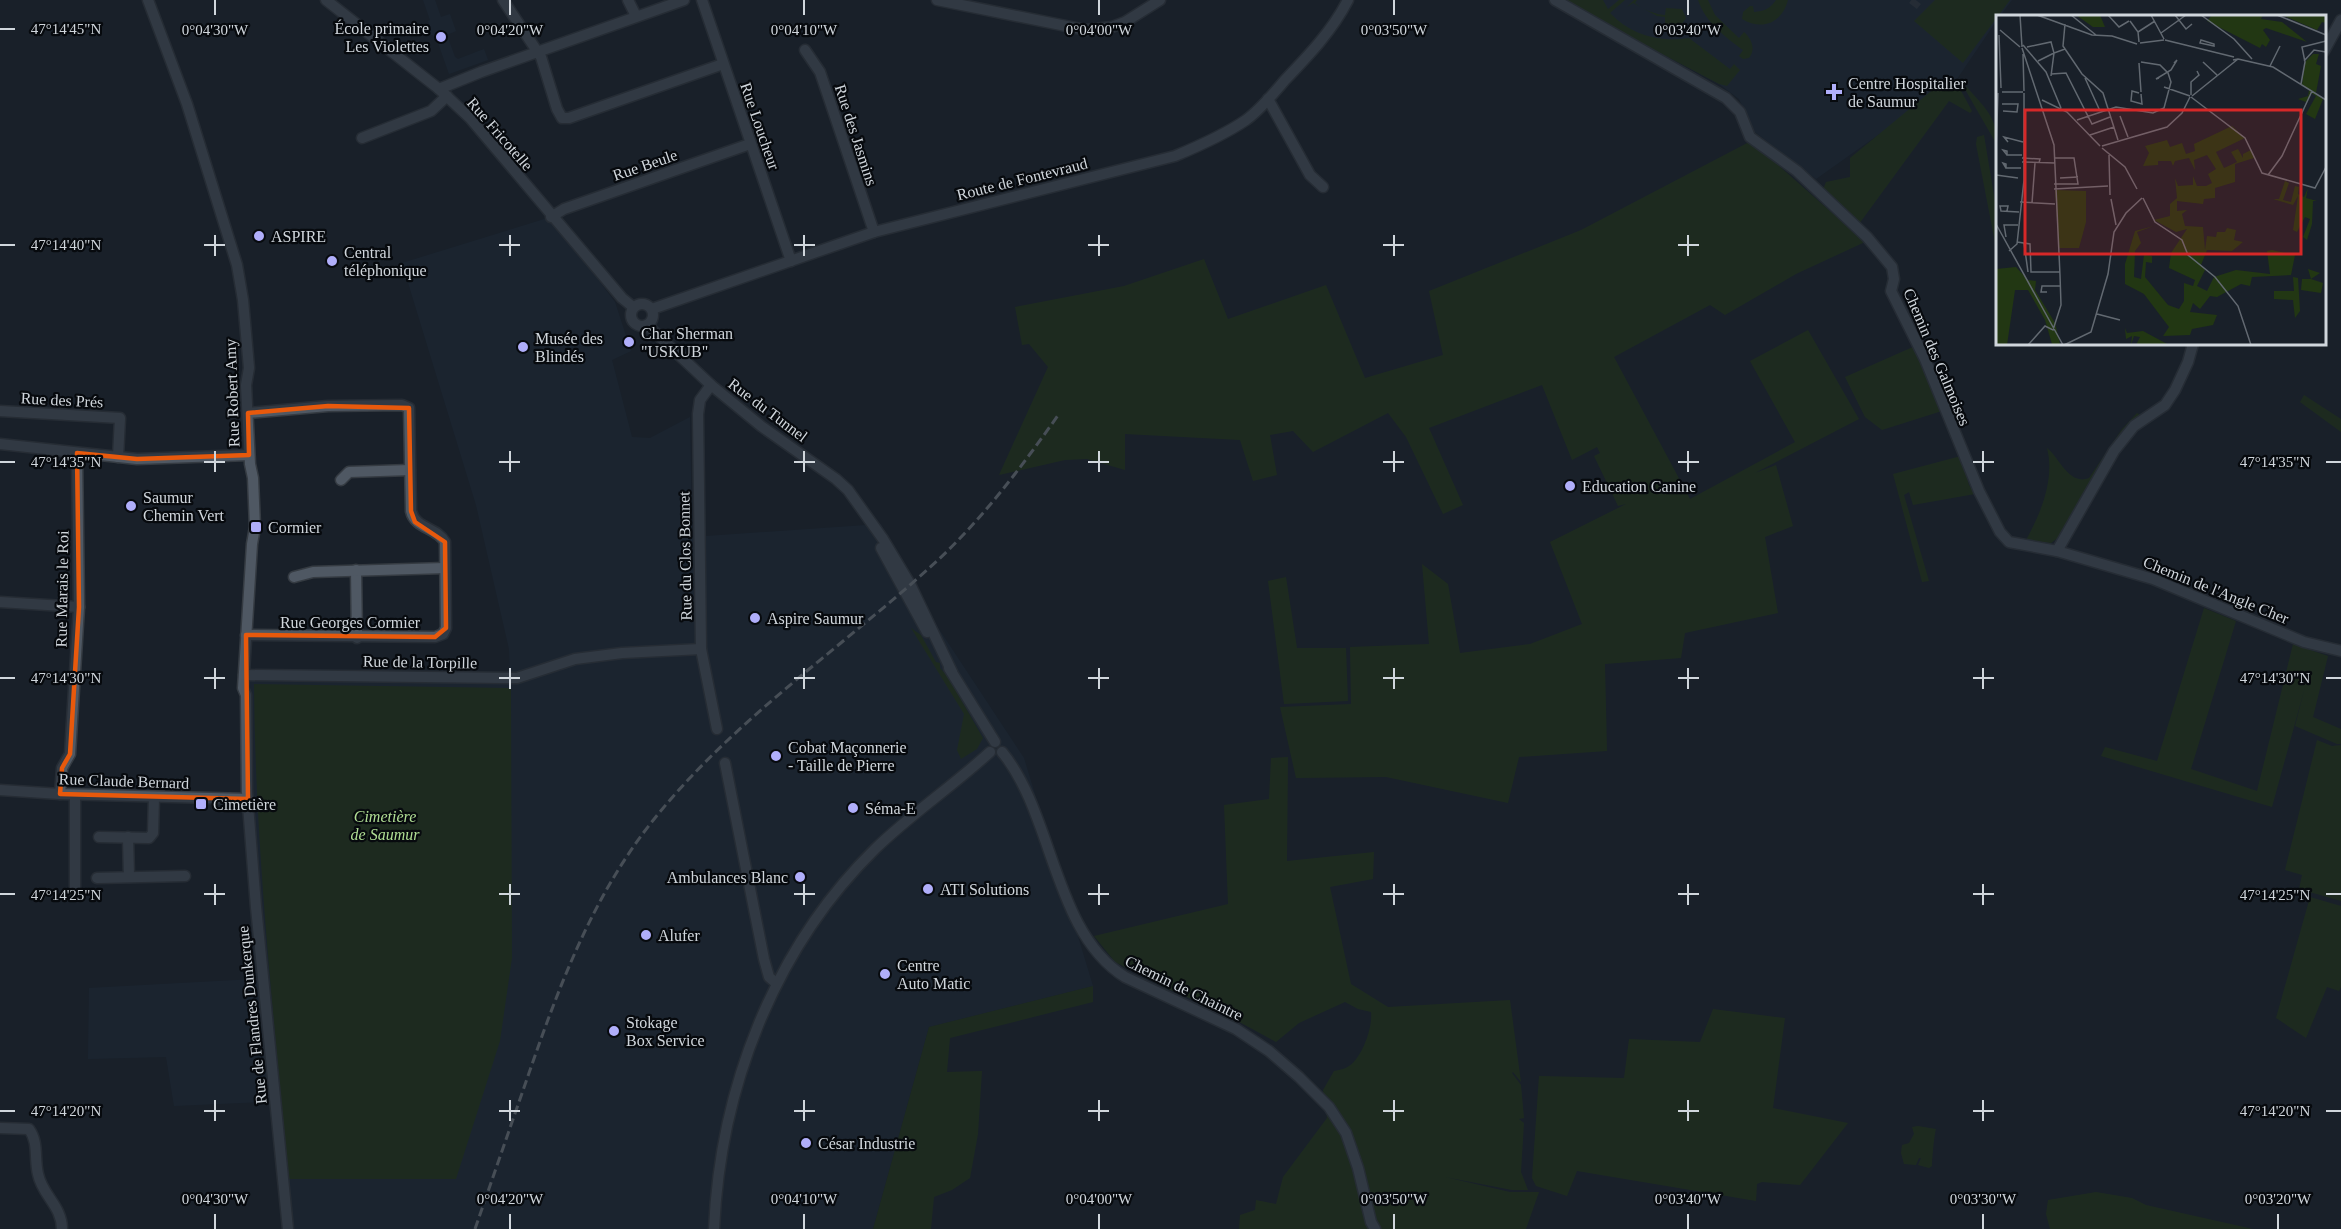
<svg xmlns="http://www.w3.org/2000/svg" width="2341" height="1229" font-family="'Times New Roman',serif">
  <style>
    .built { fill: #1d2937 }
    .green { fill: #223713 }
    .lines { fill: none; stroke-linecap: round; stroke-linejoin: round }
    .minor-tunnel { stroke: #343b44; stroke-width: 10; stroke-dasharray: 10 5; stroke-linecap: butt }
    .minor-casing { stroke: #353b42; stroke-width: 13 }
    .minor { stroke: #4f5863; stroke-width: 10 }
    .rail { stroke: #7e858c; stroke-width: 3; stroke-dasharray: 9 4.5; stroke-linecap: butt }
    .marked { fill: none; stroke: #e8590c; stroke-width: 4.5; stroke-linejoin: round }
    .ticks { fill: none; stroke: #d0d6dc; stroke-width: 2 }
    .poi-dot { fill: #b0aefa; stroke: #070a0e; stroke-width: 2 }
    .labels { text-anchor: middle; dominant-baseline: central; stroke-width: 4.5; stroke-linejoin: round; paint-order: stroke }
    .poi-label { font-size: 16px; fill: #d0d6dc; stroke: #070a0e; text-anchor: start }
    .street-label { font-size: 16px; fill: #d0d6dc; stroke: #070a0e }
    .park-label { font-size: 16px; font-style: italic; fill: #b0de94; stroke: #070a0e }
    .inset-road { fill: none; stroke: #626971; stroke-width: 1.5 }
    .view { fill: #d62828; fill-opacity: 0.15; stroke: #d62828; stroke-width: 3 }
    .inset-edge { fill: none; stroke: #d0d6dc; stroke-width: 3 }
    .ticks-label { font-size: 15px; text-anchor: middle; fill: #d0d6dc; stroke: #070a0e; stroke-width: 4.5; stroke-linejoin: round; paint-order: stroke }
  </style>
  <rect width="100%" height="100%" fill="#192029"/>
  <!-- built -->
  <g class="built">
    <path d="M423,0H435L441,17L450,14L456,31L447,35L455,57L458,59L484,49L488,60L449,74L437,40H435L433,35H431L428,27H430L428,21L430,20Z"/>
    <path d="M1566,0H2012L2000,16H1998L1997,20L1957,79L1816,179L1755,132L1739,99L1719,84L1613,28Z"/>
    <path d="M551,217L615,302L631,351L612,360L632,437L650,438L690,417L692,537L881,524L927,611L1024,758L1093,986L929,1027L873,1229H291L280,1101L174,1106L166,1057L88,1059L89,988L255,979L244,796L240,671L510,672L509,649L476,505L402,263Z"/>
  </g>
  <!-- green -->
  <g class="green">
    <path d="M1566,0H1603L1608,9L1619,0H1625L1610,13C1631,35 1660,43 1689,38L1730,69L1734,64L1740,70L1727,86L1719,84L1613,28Z"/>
    <path d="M1634,0H1637L1635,3C1643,10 1655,14 1665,15L1666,8L1682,9L1686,18L1682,24H1665V17L1657,16L1633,3L1627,7Z"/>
    <path d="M1698,0H1708L1715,15L1739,38L1744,32C1752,39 1756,50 1749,58L1743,59L1739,56L1743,50C1724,36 1706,23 1698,0Z"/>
    <path d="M1776,0H1788C1782,23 1762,31 1742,19L1743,12L1750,6H1753L1754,12C1764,11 1770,9 1776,0Z"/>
    <path d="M1935,0H2010L1963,63L1914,21Z"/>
    <path d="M1947,78L1959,87L1972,111L1970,113L1949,101L1859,224L1822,192L1826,182L1850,177V158Z"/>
    <path d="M1966,86C1983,106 1998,117 1997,145L1966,91Z"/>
    <path d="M1984,135L1997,214V253L1976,144L1977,137Z"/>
    <path d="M1751,141L1865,242L1796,274L1725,315L1710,305L1614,357L1690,499L1795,442L1750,361L1808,330L1859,419L1755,473L1776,465L1793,526L1765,537L1778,613L1685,633L1681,658L1605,664L1607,751L1519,757L1508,803L1386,777L1296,778L1280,707L1351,704L1350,647L1429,644L1422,564L1448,584L1460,653L1530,644L1582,624L1550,542L1626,504L1618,506L1594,456L1600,453L1597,447L1572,460L1542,385L1429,428L1463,505L1443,514L1406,437L1388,413L1313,452L1293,431L1270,435L1277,475L1253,481L1240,440L1125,434V470L1087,459L1065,460L999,475L1048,367L1029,344L1022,345L1015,307L1124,286L1204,259L1228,319L1326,285L1365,378L1443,355L1429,291L1581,230Z"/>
    <path d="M1915,346L1942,411L1882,430L1865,417L1845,377Z"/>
    <path d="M2304,395L2341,419V432L2300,402Z"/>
    <path d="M2137,413L2144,417L2059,537L2051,543L2026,540C2041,513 2055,479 2047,448C2059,457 2069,486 2089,478L2122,429Z"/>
    <path d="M1961,456L1969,485L1975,494L1913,505L1909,492L1904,495L1929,581L1922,582L1893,474Z"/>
    <path d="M1286,577L1297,648H1346L1348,701L1284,704L1268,581Z"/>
    <path d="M2204,608L2236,621L2191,769L2257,791L2293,644L2328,656L2313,717L2341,729V744H2337L2295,726L2305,687L2272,807L2101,756L2105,747L2157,761Z"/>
    <path d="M911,628L921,635L936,662L940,663V668L948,677L983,738L977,749L961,759L957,750L964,714Z"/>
    <path d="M254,684L511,688L512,958L500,1041L456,1179H288C274,1014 255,849 254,684Z"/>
    <path d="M2317,740L2332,746L2341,745V901L2299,889L2302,875L2285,870Z"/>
    <path d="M1288,757L1287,861L1374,852L1373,879L1330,887L1351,984L1388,1007L1510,1000L1521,1082L1513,1072L1512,1073L1521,1085L1524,1118L1519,1119L1524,1123L1521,1172L1528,1190H1512L1445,1177L1510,1192H1539L1526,1229H1239L1240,1215L1255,1210L1256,1200L1276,1204L1283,1177L1327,1118L1323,1090L1334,1071C1339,1070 1345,1069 1349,1066C1362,1058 1373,1027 1371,1012L1358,1009L1345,1002L1299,1023L1276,1042L1219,1011L1166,988L1115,962L1094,936L1228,904L1224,805L1269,799L1271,758Z"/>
    <path d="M2310,897L2341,906V987L2339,991L2327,987L2306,1038L2276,1018Z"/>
    <path d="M1093,986V1002L950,1038L947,1072L982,1071L978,1134L970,1178L952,1190L934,1197L931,1229H873L929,1027Z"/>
    <path d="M1713,1009L1785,1018L1773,1108L1848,1123L1800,1185L1762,1182L1757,1184L1756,1201L1577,1171L1567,1196L1536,1186L1532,1178L1539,1076L1624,1078L1629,1039L1700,1042Z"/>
    <path d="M1918,1126L1936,1129C1934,1136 1932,1160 1932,1166L1929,1168L1918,1165L1921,1158H1919L1916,1165L1904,1164L1901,1153L1902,1145L1909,1143L1914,1134L1912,1127Z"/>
    <path d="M2096,1192L2132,1198L2146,1205L2253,1229H2050L2046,1214L2048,1200Z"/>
  </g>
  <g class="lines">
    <!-- minor-tunnel -->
    <path class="minor-tunnel" d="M1913,6L1917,1"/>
    <!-- minor casing -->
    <g class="minor-casing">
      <g id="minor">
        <path d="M148,0L187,104L237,265L243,300L249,368L246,385L250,464L253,478L255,527L252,544L243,688L246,695L247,792L256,907L288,1229"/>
        <path d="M326,0L439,89L470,118L622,298L633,307"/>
        <path d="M503,0L541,57L557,109L562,118H569L723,64"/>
        <path d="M628,0L636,16"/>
        <path d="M702,0L791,261"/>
        <path d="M937,0L1086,30L1112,27L1125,22L1160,0"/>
        <path d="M1555,0L1726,98L1740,112L1750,137L1797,171L1867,237L1892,267L1894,279L1891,291L1925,359L1979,491L2000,532L2009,542L2057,551L2153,579L2304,642L2341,651"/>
        <path d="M805,50L820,72L874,232"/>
        <path d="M2324,51L2341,20"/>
        <path d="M439,89L481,72L684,0"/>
        <path d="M1268,99L1310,175L1323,187"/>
        <path d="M362,138L431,111L447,96"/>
        <path d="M551,217L564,209L750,144"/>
        <circle cx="642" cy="315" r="11"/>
        <path d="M652,309L874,232L1175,156C1199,146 1224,135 1246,120C1261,109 1273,94 1285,80C1309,55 1332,31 1348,0"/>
        <path d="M647,325L711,385L761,426L836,479L848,490L883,539L910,584L952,672"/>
        <path d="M711,385L700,400L698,414L701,649L717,729"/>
        <path d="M0,411L120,418L118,457"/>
        <path d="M0,444L137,459L249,455"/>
        <path d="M341,480L349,472L410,470"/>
        <path d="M881,548L927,632"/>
        <path d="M2057,551L2114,451L2134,426L2165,405L2175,390L2188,362L2193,344"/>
        <path d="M356,570L357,638"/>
        <path d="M294,577L313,572L445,568"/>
        <path d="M0,602L79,607"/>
        <path d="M246,635L435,637L443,634L446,628L445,542C437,527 415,529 411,511L409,408L402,405L328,406L248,413"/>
        <path d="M949,668L995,742"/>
        <path d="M244,675L517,678L575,659L622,653L701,649"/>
        <path d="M1002,752C1054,815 1053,932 1125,977L1236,1029L1269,1051L1299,1077L1329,1107L1346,1133L1358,1168L1371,1222L1375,1229"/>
        <path d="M725,763L764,959L769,977L776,983"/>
        <path d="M0,790L60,794L248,799"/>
        <path d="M60,794L62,768L70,754L79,607L77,453"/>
        <path d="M75,795V894"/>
        <path d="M99,837L149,838L153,833L154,797"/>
        <path d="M128,837L129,877"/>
        <path d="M97,878L185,876"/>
        <path d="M0,1128L29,1129C39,1143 34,1158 38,1174C42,1195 62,1206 62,1229"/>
        <path d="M714,1229C720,1089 774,948 875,849C911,814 953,786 990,752"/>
      </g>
    </g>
    <!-- minor -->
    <use href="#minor" class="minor"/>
    <!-- rail -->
    <path class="rail" d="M475,1229C493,1177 511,1125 529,1073C558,989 590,904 644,832C725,725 840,650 938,560C985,516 1022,466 1059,414"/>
  </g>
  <!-- marked area -->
  <path d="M0 0H2341V1229H0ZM328,406L409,408L411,511L415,522L445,542L446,628L435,637L246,635L248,799L60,794L62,768L70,754L79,607L77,453L137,459L249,455L248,413Z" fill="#192029" fill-opacity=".55" fill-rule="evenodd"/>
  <path class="marked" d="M328,406L409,408L411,511L415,522L445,542L446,628L435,637L246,635L248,799L60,794L62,768L70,754L79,607L77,453L137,459L249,455L248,413Z"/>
  <!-- ticks -->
  <path class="ticks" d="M215,0V15M510,0V15M804,0V15M1099,0V15M1394,0V15M1688,0V15M0,29H15M215,235V256M510,235V256M804,235V256M1099,235V256M1394,235V256M1688,235V256M0,245H15M204,245H225M499,245H520M794,245H815M1088,245H1109M1383,245H1404M1678,245H1699M215,451V472M510,451V472M804,451V472M1099,451V472M1394,451V472M1688,451V472M1983,451V472M0,462H15M204,462H225M499,462H520M794,462H815M1088,462H1109M1383,462H1404M1678,462H1699M1973,462H1994M2326,462H2341M215,668V689M510,668V689M804,668V689M1099,668V689M1394,668V689M1688,668V689M1983,668V689M0,678H15M204,678H225M499,678H520M794,678H815M1088,678H1109M1383,678H1404M1678,678H1699M1973,678H1994M2326,678H2341M215,884V905M510,884V905M804,884V905M1099,884V905M1394,884V905M1688,884V905M1983,884V905M0,894H15M204,894H225M499,894H520M794,894H815M1088,894H1109M1383,894H1404M1678,894H1699M1973,894H1994M2326,894H2341M215,1100V1121M510,1100V1121M804,1100V1121M1099,1100V1121M1394,1100V1121M1688,1100V1121M1983,1100V1121M0,1111H15M204,1111H225M499,1111H520M794,1111H815M1088,1111H1109M1383,1111H1404M1678,1111H1699M1973,1111H1994M2326,1111H2341M215,1214V1229M510,1214V1229M804,1214V1229M1099,1214V1229M1394,1214V1229M1688,1214V1229M1983,1214V1229M2278,1214V1229"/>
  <!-- markers -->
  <g class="poi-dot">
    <circle cx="441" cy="37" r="6"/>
    <path d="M1831 83h6v6h6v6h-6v6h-6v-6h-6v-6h6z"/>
    <circle cx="259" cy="236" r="6"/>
    <circle cx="332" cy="261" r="6"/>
    <circle cx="629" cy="342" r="6"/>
    <circle cx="523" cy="347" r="6"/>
    <circle cx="1570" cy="486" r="6"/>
    <circle cx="131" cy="506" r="6"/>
    <rect x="250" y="521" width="12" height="12" rx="3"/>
    <circle cx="755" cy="618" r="6"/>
    <circle cx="776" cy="756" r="6"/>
    <rect x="195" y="798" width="12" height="12" rx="3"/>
    <circle cx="853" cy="808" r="6"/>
    <circle cx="800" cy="877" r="6"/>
    <circle cx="928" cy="889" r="6"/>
    <circle cx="646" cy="935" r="6"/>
    <circle cx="885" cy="974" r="6"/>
    <circle cx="614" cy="1031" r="6"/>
    <circle cx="806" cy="1143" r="6"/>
  </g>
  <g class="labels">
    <!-- poi labels -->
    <g class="poi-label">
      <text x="429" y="28" text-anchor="end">École primaire<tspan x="429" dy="18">Les Violettes</tspan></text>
      <text x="1848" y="83">Centre Hospitalier<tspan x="1848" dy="18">de Saumur</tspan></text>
      <text x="271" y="236">ASPIRE</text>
      <text x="344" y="252">Central<tspan x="344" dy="18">téléphonique</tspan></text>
      <text x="641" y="333">Char Sherman<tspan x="641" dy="18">"USKUB"</tspan></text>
      <text x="535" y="338">Musée des<tspan x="535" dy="18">Blindés</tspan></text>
      <text x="1582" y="486">Education Canine</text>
      <text x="143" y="497">Saumur<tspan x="143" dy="18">Chemin Vert</tspan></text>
      <text x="268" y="527">Cormier</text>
      <text x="767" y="618">Aspire Saumur</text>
      <text x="788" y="747">Cobat Maçonnerie<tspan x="788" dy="18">- Taille de Pierre</tspan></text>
      <text x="213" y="804">Cimetière</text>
      <text x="865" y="808">Séma-E</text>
      <text x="788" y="877" text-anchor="end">Ambulances Blanc</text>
      <text x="940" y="889">ATI Solutions</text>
      <text x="658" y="935">Alufer</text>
      <text x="897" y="965">Centre<tspan x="897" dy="18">Auto Matic</tspan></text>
      <text x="626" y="1022">Stokage<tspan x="626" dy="18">Box Service</tspan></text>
      <text x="818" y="1143">César Industrie</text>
    </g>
    <!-- street labels -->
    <g class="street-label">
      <text transform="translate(760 126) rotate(71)">Rue Loucheur</text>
      <text transform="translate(500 134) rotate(49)">Rue Fricotelle</text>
      <text transform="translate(856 135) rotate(72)">Rue des Jasmins</text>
      <text transform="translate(645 165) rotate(-19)">Rue Beule</text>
      <text transform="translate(1022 179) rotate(-14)">Route de Fontevraud</text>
      <text transform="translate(1937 357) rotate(67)">Chemin des Galmoises</text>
      <text transform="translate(232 393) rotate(-92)">Rue Robert Amy</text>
      <text transform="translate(62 400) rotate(3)">Rue des Prés</text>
      <text transform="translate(768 410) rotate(37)">Rue du Tunnel</text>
      <text transform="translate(685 556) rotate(-91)">Rue du Clos Bonnet</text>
      <text transform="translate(62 589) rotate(-89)">Rue Marais le Roi</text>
      <text transform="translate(2216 590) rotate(22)">Chemin de l'Angle Cher</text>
      <text x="350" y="622">Rue Georges Cormier</text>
      <text transform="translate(420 662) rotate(1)">Rue de la Torpille</text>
      <text transform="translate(124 781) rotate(2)">Rue Claude Bernard</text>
      <text transform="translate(1184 988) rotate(26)">Chemin de Chaintre</text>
      <text transform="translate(252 1015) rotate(-96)">Rue de Flandres Dunkerque</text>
    </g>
    <!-- park labels -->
    <g class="park-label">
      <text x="385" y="816">Cimetière<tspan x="385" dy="18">de Saumur</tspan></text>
    </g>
  </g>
  <!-- overview -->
  <g transform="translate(1996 15)">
    <rect width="330" height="330" fill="#192029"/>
    <path d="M80,0H104L109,12H97ZM216,0H267L265,4L286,7L311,27L270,13L267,15L274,25L270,32L266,29L264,33L211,6ZM286,0H330V8L326,7L321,15ZM317,39H323L320,49L325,51L320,78L306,70L309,47ZM313,75L327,84L319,104L310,99L320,81L315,78L310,87L302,84L312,81ZM236,111L249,123L220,137L228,153L241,147L235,137L242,134L247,143V139L255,135L258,143L239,149V167L219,173V183L208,184L207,189L181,186V196L191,195L186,199L189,211L207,212L209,235L211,221L220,222L221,217H229L231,213L240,215L238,225L247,227L236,236L211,235L205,250L209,255L201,271L211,276L218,262L240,255L274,259L271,236L276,235L299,240L295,260L256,262L254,271L245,269L221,282L214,281L204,294L197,288L194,297L221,300L217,310L196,314L194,320L167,321L173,312L148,279L129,269V249L139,216L158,211L141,217L145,228L139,236L138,262L145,264L148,240L156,241V248L150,247L149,262L172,290L183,294L188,286V268L197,271L199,265L173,253L175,238L191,214L180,217L158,205L174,201V189L181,183L179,163L182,171L197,170V161L201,171H210L216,168L212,159L220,154L211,140L198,145L199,155L193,143L179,146L177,151L175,146H162V150L147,151L153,138L149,131L171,125L174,132L186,128L190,139L199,136L198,129ZM289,166L293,168L287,185L295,187L299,171L303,172L302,179L308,182L312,173L310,183L321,186H317L316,209L311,225L307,222L314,204L309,202L301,217L297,215L302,181L297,190L277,184H283ZM59,175L90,176V207L83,233H63ZM20,252L32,265L40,266L39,275L59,308L64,329H56L49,305L32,275H19L11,330H0V254ZM312,254L324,258L315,264L327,268L325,278L305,275L306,264H315ZM297,262L302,263L304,296L299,303L297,285L278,284V276H298ZM129,313L131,318L147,316L173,330H140L144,322L138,321L135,330L136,321L130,324Z" fill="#223713"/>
    <path class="inset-road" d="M24,0L26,32M41,0L96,20L116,21L141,29M75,0L100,20M112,0L123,12L133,6M155,0L168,24M179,0L190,14L196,9M205,0L238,24L256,44M281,0L330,20M134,6L142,17L143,27M69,9L67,31L86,59L107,78L122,125M4,15L24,32M142,17L159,6M165,18L190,0M3,20L5,73M169,25L238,42M205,25L218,29V31L204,28ZM144,28L168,25M27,30L50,57L65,93M31,32L55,27L58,38L42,46M26,33L58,130L64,260L65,290L57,315L49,311L32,330M27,39L28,76M242,44L277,52L330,85M308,46L318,35L330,37M207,47L221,60M143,48L145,77M274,51L284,31M55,59L70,58L96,109L114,102M55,61L58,38L69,34M89,63L104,96M163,63L160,64L175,55L181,45L178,48M305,69L309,47L306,32L330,26M168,72L194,81M6,77H27M143,78L136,76L135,86L146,89L145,79M195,80V67L203,60L201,56M196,81L242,44L237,45M195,82L249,123L266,158L319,173L330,152M46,85L71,97L104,131M6,89H22L21,97L7,96M124,101L132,122M81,105L120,92L157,98L168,93L175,67L172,58L164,50L145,47M94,120L118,112M12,127L8,122L27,127M106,131L171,112L186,98L194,82M106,133L129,152L141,174M0,136L2,78M11,140L7,135L11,136V140H26M113,140L114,180M26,143L44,144L43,148M26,147L59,148M10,153L7,148L10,149V153H25M0,160L22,163M272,160L286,141L316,76M64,163L82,162M58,169H82L78,143H59M58,174L112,171M147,183L159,207L186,225L192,240L219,262L242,291L255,330M115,184L120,210M24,187L59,189M36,188L39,148M11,196L12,191H4L5,196L23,197M0,209L67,330M10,222L8,210H22M21,227L34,229L35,257H64M28,228L32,257M13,236L21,229L28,165V78M51,277H45L46,271H64M101,299L124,305M68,330L95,317L112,259L118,217L130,198L146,183"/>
    <path class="view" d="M29,95H305V239H29Z"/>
    <rect width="330" height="330" class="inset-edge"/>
  </g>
  <g class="ticks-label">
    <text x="66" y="34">47°14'45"N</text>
    <text x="215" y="35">0°04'30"W</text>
    <text x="510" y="35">0°04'20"W</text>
    <text x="804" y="35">0°04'10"W</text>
    <text x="1099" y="35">0°04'00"W</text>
    <text x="1394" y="35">0°03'50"W</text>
    <text x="1688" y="35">0°03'40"W</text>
    <text x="66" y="250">47°14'40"N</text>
    <text x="66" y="467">47°14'35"N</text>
    <text x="2275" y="467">47°14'35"N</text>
    <text x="66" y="683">47°14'30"N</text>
    <text x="2275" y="683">47°14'30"N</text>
    <text x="66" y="900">47°14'25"N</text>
    <text x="2275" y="900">47°14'25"N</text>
    <text x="66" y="1116">47°14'20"N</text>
    <text x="2275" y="1116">47°14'20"N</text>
    <text x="215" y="1204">0°04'30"W</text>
    <text x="510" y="1204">0°04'20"W</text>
    <text x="804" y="1204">0°04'10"W</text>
    <text x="1099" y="1204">0°04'00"W</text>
    <text x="1394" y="1204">0°03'50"W</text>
    <text x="1688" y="1204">0°03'40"W</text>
    <text x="1983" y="1204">0°03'30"W</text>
    <text x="2278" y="1204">0°03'20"W</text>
  </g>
</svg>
